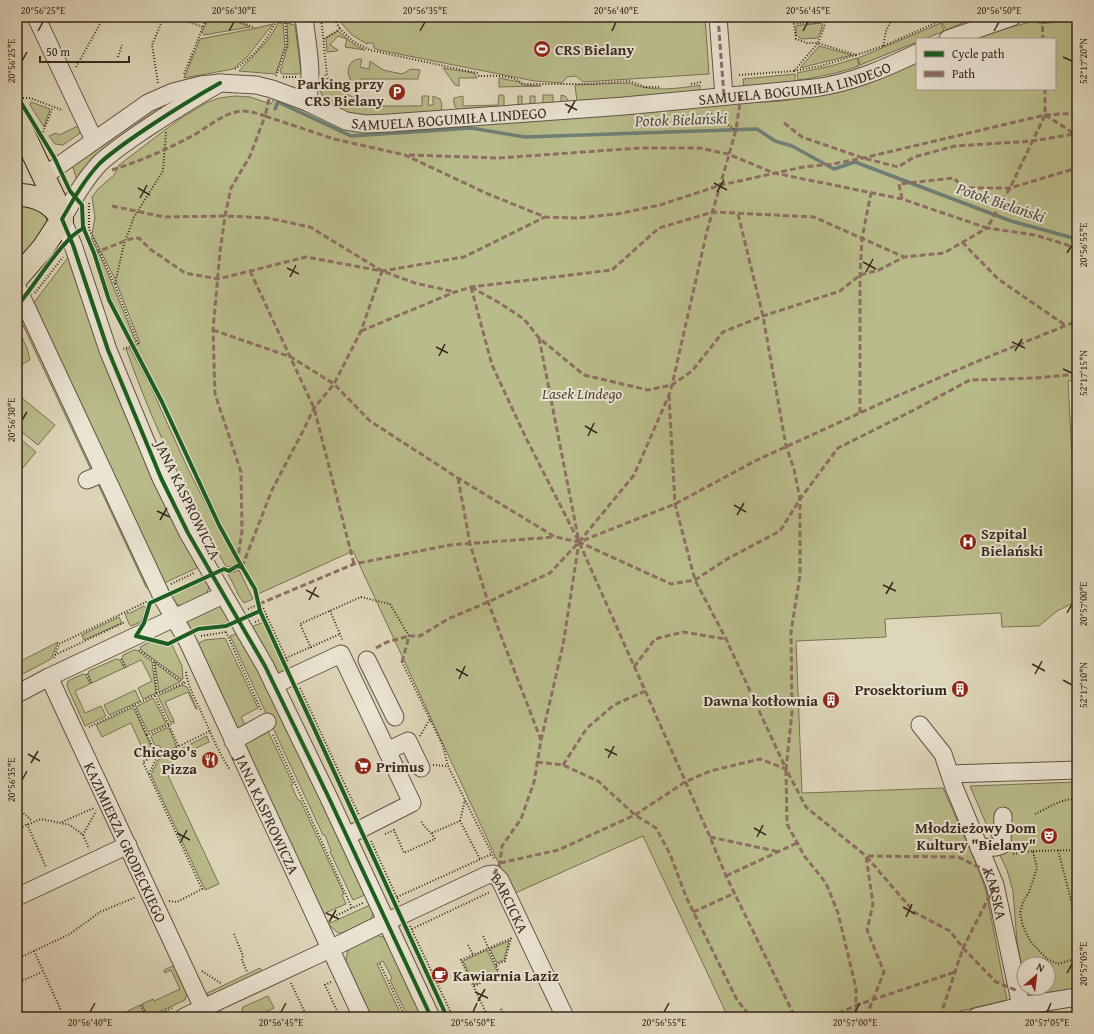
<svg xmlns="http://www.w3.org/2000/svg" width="1094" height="1034" font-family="'Gentium Book Plus',serif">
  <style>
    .green { fill: #b9bc8a; stroke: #787254 }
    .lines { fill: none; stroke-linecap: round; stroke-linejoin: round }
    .stream { stroke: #6e7f76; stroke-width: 3.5 }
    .minor-casing { stroke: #615445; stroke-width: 19 }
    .major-casing { stroke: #37291e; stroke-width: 24 }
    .path { stroke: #37291e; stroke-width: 2; stroke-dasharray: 1 2; stroke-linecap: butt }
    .minor { stroke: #eae4d2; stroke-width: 17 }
    .major { stroke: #ded6b9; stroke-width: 22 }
    .quiet { stroke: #8d6e63; stroke-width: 3; stroke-dasharray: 6 3; stroke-linecap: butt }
    .cycleway-casing { stroke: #eae4d2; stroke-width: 6 }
    .cycleway { stroke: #1b5e20; stroke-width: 4 }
    .ticks { fill: none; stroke: #37291e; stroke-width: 1.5 }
    .labels { text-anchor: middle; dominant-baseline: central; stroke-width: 4; stroke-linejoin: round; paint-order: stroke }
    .poi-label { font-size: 15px; font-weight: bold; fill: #37291e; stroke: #eae4d2; text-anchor: end }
    .street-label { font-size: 15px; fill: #37291e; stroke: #eae4d2 }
    .park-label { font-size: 15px; font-style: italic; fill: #514634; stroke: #eae4d2 }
    .water-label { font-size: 16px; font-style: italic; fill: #4e4d43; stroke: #eae4d2 }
    .neatline { fill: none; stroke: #37291e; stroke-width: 1.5 }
    .ticks-label { font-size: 10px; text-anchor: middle; fill: #37291e }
  </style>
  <rect width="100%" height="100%" fill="#ded6b9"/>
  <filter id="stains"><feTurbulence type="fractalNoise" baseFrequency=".005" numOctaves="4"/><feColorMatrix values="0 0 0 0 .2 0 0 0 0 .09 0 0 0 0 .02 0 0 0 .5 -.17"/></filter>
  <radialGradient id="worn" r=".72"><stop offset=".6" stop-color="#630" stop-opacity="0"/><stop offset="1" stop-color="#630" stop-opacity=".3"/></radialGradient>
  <!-- green -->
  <g class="green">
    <path d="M209,17H225L250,27L204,35L202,32Z"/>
    <path d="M336,17H705L709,74L583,82L576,76L567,77L562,83L534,81L379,50L374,48L373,43H367V44L352,35Z"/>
    <path d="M955,17H979L965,22L946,30L942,22Z"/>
    <path d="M1038,20L1039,24L1077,20V381H1068L1073,476V603L1057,611L1039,626L1002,627L1001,613L885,619L886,637L796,641L802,793L943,788L978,868L986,891L1007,1000L935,1017H728L643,836L513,894L353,551L258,594C233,550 211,504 189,458C172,420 156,382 134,346L140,343L115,279L92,234L95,217L92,197L98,189L114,175L119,165L178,120L206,103L219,98L235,96L250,97L271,104L275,96L334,122L709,105L781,101L815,96L917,62V89H1055V39H972L992,32Z"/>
    <path d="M278,23H283L285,46L276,73L275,74L239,71C253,55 269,43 278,23Z"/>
    <path d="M287,23L295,25L301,72L299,74H282L280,72L288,45Z"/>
    <path d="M821,23L823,25L818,38L801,39L796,35V26Z"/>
    <path d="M941,23L944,31L924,39H917V42L860,65L858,58Z"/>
    <path d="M273,24L247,57L233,69L184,78L200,39L252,29Z"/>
    <path d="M338,31L355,45L365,50L345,47L347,39L338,36L330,45L338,50L337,51L327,52L326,38Z"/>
    <path d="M819,46L852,55L800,68Z"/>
    <path d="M857,58L859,66C839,73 819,77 798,80L797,73L831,66Z"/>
    <path d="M362,59L360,67L369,69L370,61L383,70L402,74L411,69L420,70L418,79H360V88C350,86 344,69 352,62C355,59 359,59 362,59Z"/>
    <path d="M443,68L474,73L477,78H459V86L455,85Z"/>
    <path d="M795,74V81L744,87L743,79Z"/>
    <path d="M330,78L331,82L341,81C343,91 349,98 359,98L360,106H422V96H429L428,105H433V96L440,99C443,105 442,109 439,114L355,117L327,103L321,93L319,81L322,79Z"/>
    <path d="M499,78L519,82L523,85L541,86L499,87Z"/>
    <path d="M629,83C651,92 676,89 700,85V91L577,102L575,85Z"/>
    <path d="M499,95H504V106L518,105V96H522V105L530,104V96H535V105L543,104V95H553V105L561,104V95L565,96L568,100L567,103L563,105L463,112C456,111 453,105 454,98L463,96V106L498,105Z"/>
    <path d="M173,101L124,136L109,145L102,150L77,181L72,164L138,118L168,102Z"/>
    <path d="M31,102L50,109L44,127L30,105Z"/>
    <path d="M78,126L80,132L79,134L63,145L55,144L49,136L56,133L59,135Z"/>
    <path d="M29,202L46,216L47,223L28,253L21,256H17V211L24,204Z"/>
    <path d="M91,237L106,269L136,342L133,344L113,303Z"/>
    <path d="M69,256C85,305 101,355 120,402C143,459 171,513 199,567L164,583L33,304Z"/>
    <path d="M23,318L95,472L93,474L21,321Z"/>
    <path d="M17,327L27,348L30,360L17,367Z"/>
    <path d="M130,348L150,385L188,469L237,564L232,566L226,567C202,523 179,478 159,432C147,405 136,377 126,349Z"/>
    <path d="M22,398L55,425L38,445L17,428V404Z"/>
    <path d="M17,436L36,452L17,475Z"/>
    <path d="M99,479L151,590L146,587L96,480Z"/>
    <path d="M239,570L253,599L244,603L237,593V591L228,574Z"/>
    <path d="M206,580L209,587L206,595L181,606L173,602L170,596Z"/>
    <path d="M218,605L222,606L230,622C215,626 204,625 189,631L186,621Z"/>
    <path d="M144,606L146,608L141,622L131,626L129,624L125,614L127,613H130Z"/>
    <path d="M119,617L122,623L84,640L82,635Z"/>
    <path d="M264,622L288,675L280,679L251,627Z"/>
    <path d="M238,633L278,705L365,895L353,900L330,852L331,851L325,835H323L230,636Z"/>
    <path d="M225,638L258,708L241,717L246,727L240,731L236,727L197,644L205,640Z"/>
    <path d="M152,641L164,646L172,645L182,666L183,679H181L141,650L140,647Z"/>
    <path d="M58,642L51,659L21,675C16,672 17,668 17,663Z"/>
    <path d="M134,650H137L152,662L156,693L143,699L138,688L152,681L142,661L141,660L126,667L122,658L123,655Z"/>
    <path d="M116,659L120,660L124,668L92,683L88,674L89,671Z"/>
    <path d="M155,663L180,682L159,692Z"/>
    <path d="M83,674L86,675L90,684L75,691L85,713L101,706L106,716L85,726L67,686L68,681Z"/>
    <path d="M182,685L187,687L197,709H196L188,692L165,702L174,721L170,722L158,696Z"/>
    <path d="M135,690L140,701L109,715L104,705Z"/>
    <path d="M153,698L166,723L165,725L148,732L136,707Z"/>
    <path d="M132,708L134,709L155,755L147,759L131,723L102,737L96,725Z"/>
    <path d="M167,728H169L176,745V747L166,752L162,750L159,745L155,746L151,737L152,735Z"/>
    <path d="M267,729L293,784L291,785L298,800H300L344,894L342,895L346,904L323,914L245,747L246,741Z"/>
    <path d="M207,736L209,742L171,760L172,765L165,769L219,884L205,890L151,775L158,760Z"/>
    <path d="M1077,782V988L1046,994L1036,988H1048V964H1024V979L1017,942L1013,891L1007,870L996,847L970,786Z"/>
    <path d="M370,905L373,914L371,919L342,933H338L328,924Z"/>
    <path d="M375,935L383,937L388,944L423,1017H408L390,980L392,978L383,961L377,964L402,1017H371L347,965L346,960L348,949Z"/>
    <path d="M509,941L504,960L497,963L490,949Z"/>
    <path d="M487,950L498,973L474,985L463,961Z"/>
    <path d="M175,965L187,992L185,1000L148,1017L142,1004L153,999L154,1001L180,989L171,970L165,973L164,970Z"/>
    <path d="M260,968L262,972L211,997L205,994Z"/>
    <path d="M268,996L274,1008L254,1017H246L242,1010L243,1007Z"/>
    <path d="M140,1005L146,1017H119L118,1016Z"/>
  </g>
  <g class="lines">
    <!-- stream -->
    <path class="stream" d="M275,109L278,102L351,136L471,128L525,137L757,129L775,141L792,146L834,169L855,162L1011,221L1077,239"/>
    <!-- minor casing -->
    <g class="minor-casing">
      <g id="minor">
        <path d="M36,17L94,140"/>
        <path d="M304,17C307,45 314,75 307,102"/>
        <path d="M718,17L724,96"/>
        <path d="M948,39L1012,17"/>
        <path d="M220,83C195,97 171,112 147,128C131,139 114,150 100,163C84,180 73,200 62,219L73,245L108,350L161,478L188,533L265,666L328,796L431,1017"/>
        <path id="s1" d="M44,176L148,103L173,92L201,85L220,83L256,85L272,89L307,102L346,121L365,124L389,123L624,106L814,88C851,83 884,69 917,53"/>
        <path id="s2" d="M17,287L162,597L188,642L362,1017"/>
        <path d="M87,480L104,473"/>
        <path d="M367,660L395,717"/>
        <path id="s3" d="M49,677L203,1008"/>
        <path d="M274,685L341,654L412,803L347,836"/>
        <path d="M17,694L49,677L223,595"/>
        <path id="s4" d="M920,725L943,754L954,787L995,885L1021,1006"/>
        <path d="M233,741L267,722"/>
        <path d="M387,751L408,741L421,768"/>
        <path d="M950,774L1077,770"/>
        <path d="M979,848L996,847L1002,845L1003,816"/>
        <path d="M17,897L128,845"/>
        <path id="s5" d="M184,1017L330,949L387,921L404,914L487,875L494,874L500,880L565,1017"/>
        <path d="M976,1017L1021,1006L1077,997"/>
      </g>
    </g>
    <!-- major casing -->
    <g class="major-casing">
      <g id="major">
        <path d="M17,120L55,200L62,219"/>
        <path d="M21,195C37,196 51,203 60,216"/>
        <path d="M17,278L43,248L62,219"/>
      </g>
    </g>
    <!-- path -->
    <g class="path">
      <path d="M151,17L162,21L152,45L158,83"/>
      <path d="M176,17L203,27"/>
      <path d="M230,17L255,28"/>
      <path d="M275,17L286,21"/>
      <path d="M321,17L327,75L323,76"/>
      <path d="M333,17L340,29"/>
      <path d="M934,17L942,20"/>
      <path d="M162,21L164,17"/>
      <path d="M826,22L818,43H807L796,39L794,24Z"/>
      <path d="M826,22L827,17"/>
      <path d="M324,39L340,29L354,42L370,50L477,73L479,76C492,76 512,74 523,84H586L629,81L645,87H661"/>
      <path d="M883,46L886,31L893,17"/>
      <path d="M856,55L883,46L949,17"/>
      <path d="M118,57L122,45"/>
      <path d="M76,67L104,17"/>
      <path d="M235,69C253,57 267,41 276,21"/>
      <path d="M184,74L207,17"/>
      <path d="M739,75L794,71L818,43L856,55L821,66L794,71"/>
      <path d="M276,76L287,45L285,17"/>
      <path d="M283,77H297"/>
      <path d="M691,84L701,82"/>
      <path d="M23,98H30L62,110H63"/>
      <path d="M708,112L736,130"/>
      <path d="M43,132L53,107"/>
      <path d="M89,203V229L115,285L138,343L123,349"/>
      <path d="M115,284L124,244L134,217L163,171L166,132"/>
      <path d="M35,293L63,257"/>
      <path d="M171,584L194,573"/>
      <path d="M248,609L259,604L263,608L288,662"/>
      <path d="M330,611L343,641"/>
      <path d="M255,622L267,617"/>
      <path d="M226,632L261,710"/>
      <path d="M201,636L226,632"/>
      <path d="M311,648L300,624L361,597L390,604L409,636"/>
      <path d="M139,650L184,683"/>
      <path d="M55,655L125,622"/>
      <path d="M54,658L59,644L148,601"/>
      <path d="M286,658L340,634"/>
      <path d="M121,659L126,669"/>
      <path d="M154,662L157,694"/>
      <path d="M402,662L443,746L448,766"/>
      <path d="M186,672C188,688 197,702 203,716C211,734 219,753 230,770"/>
      <path d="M87,674L92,685"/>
      <path d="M300,688L359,815"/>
      <path d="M155,696L179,747"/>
      <path d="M134,706L147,735"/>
      <path d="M89,727L157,694L187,682"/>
      <path d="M273,735L352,908L363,903"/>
      <path d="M420,736L430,719"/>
      <path d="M433,765L448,766L492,854"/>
      <path d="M149,774L157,757L147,735L175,722"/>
      <path d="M17,807L32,821"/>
      <path d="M1035,814C1046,809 1065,796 1077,800"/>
      <path d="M460,821L465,800"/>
      <path d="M62,822L94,808"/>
      <path d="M27,824L46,867"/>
      <path d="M17,829L41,819L70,825L83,835L89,849"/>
      <path d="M432,833L460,821L480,859"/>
      <path d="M385,834L394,830L404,853L435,839C431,832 425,828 421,821"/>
      <path d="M83,835L96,811"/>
      <path d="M371,841L399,902"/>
      <path d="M1058,850L1071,900L1077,929"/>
      <path d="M1033,851L1077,850"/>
      <path d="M1013,854L1033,851L1037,868L1029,892L1023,902L1020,913L1023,926L1030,941L1047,959L1058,964L1077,958"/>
      <path d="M397,897L492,854L495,860"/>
      <path d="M169,901L177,902L202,889L143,762L150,758L157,757L210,731"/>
      <path d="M331,918L352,908"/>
      <path d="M410,926L453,1017"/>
      <path d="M412,929L490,892"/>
      <path d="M234,934L243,956L242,960L247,972"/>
      <path d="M468,945L473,955"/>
      <path d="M34,951L64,1017"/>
      <path d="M17,959L70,934L100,912L136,897"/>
      <path d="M380,964L405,1017"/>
      <path d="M496,965L505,961L511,938"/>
      <path d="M202,971L222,984"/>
      <path d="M331,982L325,985L340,1017"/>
      <path d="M17,983L42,972"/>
      <path d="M291,983L307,1017"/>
      <path d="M474,986L500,974L483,936"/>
      <path d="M141,1005L147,1017"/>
      <path d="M501,1009L507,1017"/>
      <path d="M117,1016V1017"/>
      <path d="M152,1017L172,1008"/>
      <path d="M488,1017L461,960L512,938"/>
      <path d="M941,1017L963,1012"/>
    </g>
    <!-- minor -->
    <use href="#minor" class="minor"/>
    <!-- major -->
    <use href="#major" class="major"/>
    <!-- quiet -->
    <g class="quiet">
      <path d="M718,17L724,96"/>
      <path d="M1042,17L1043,39"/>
      <path d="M269,99L265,116L334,139L405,155L488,194L545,217L578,218L617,214L660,205L721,185L803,167L833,164L863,158L1045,115L1077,113"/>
      <path d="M1045,115L1075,134"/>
      <path d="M784,123L802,137L863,158L898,167L914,157L955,146L1033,141L1074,134"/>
      <path d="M409,155L499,158L640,148H699L728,154L774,173L902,199L987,228L1010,188L1045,115V89"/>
      <path d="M112,170C140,161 166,150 192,136C207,128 223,113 241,111C250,111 257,113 265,116L250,156L231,188L225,216L220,252L213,330L215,394L241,472L242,531L238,558"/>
      <path d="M902,199L899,184L954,178L963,188H1010L1077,168"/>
      <path d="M112,206L164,217L225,216L268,218L310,227L382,271L415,283L455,292"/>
      <path d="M738,214L763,316L786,446L794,469L800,499V575L791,632L792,712L786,769L806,807L866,856L914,912L950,931L963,948L996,982L1018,991"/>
      <path d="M962,242L998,279L1065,325"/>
      <path d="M94,253L130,239L139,238L150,249L185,273L218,279L306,257L382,271L464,257L545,217"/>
      <path d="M250,271L314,408L354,564"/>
      <path d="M471,287L492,365L526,438L579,542L710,837L726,876L795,1017"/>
      <path d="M471,287L498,302L524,319L539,338L584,375L648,390L672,385L692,371L723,332L763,316L840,291L860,275L879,270L904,257L944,253L987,228L1035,235L1077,248"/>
      <path d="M213,330L291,357L334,384L370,421L458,478L555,537L579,542"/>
      <path d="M361,331L455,292L471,287L612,270L659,228L713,212L814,217L904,257"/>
      <path d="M539,338L579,542L671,584L695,580L727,559L780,531L800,499L838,448L912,411L970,380L1036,378L1077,374"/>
      <path d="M860,413V275L862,238L871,193"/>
      <path d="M458,478L470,544L488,602L541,740"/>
      <path d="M242,567L272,490L303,431L314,408L334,384L361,331L382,271"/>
      <path d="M259,604L354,564L450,545L555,537"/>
      <path d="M376,648L387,642L409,636"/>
      <path d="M402,662L409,636H420L448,619L488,602L550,573L579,542L634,475L669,395L672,385L707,231L736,130L741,95"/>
      <path d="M634,667L655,639L683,632L726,639"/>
      <path d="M537,762L563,765L598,781L635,815L656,828L670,854L687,899L737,1000L751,1017"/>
      <path d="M563,765L587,728L614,705L645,691"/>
      <path d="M786,770L787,824L805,857L826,883L838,913L856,988V1017"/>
      <path d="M710,837L780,852"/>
      <path d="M500,863L558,850L635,815L685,782L710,771L760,759L786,769L726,639L695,580L675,504L669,396"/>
      <path d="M494,874L500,863L502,846L521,819L534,782L541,740L563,645L579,542L675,504L757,460L897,396L983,359L1077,321"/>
      <path d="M726,876L797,843"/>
      <path d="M693,912L735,893"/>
      <path d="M830,1017L857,1005L955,972"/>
      <path d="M866,1017L884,972L867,930L873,904L866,856L958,857L989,872"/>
      <path d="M940,1017L963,948L995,885"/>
    </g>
    <!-- cycleway casing -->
    <g class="cycleway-casing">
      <g id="cycleway">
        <path d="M220,83C195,97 171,112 147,128C131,139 114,150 100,163C84,180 73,200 62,219L73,245L108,350L161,478L188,533L265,666L328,796L431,1017"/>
        <path d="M17,96L54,157L70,191L82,205L83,227L94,253L109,300L162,402L219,525L242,567L255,589L260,611L447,1017"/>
        <path d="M17,306C34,287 63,237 84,228"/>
        <path d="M242,567L237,566L229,571L224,569L150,603L144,623L136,636L168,644L198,629L226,626L260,611"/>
      </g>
    </g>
    <!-- cycleway -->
    <use href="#cycleway" class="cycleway"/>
  </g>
  <!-- ticks -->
  <path class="ticks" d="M38,31L43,22M229,31L234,22M420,31L425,22M612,31L616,22M803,31L808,22M994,31L999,22M1063,57L1072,61M22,61L27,52M565,104L577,110M568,113L575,101M714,183L727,190M138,188L150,195M717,192L724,180M140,198L147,185M1067,253L1072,245M863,262L876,269M287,268L299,274M866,272L873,259M290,277L296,265M1012,342L1025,348M436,347L448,353M1015,351L1022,339M439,356L445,344M1063,369L1072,373M22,420L27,412M585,426L597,433M588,436L594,423M734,505L746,512M157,511L170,517M737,515L744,503M160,520L167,508M883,585L896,591M306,590L319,597M886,594L893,582M309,600L316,587M1067,613L1072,604M1032,664L1045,671M456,669L468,676M1035,674L1042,661M459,679L465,666M1063,680L1072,685M605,749L617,755M28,754L40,761M608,758L614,746M31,763L38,751M22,780L27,771M754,828L766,835M177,833L190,840M757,837L763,825M180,843L187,830M903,907L915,914M326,913L339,919M906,917L912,904M329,922L336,910M1067,973L1072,964M475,992L488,998M478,1001L485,989M90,1012L95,1003M281,1012L286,1003M473,1012L477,1003M664,1012L669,1003M855,1012L860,1003M1047,1012L1051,1003"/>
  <!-- icons -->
  <defs>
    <g id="stadium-disc" transform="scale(0.9)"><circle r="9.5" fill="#8f2418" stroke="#eae4d2"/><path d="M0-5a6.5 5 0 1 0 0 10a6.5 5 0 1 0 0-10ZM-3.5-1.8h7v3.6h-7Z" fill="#fff"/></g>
    <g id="parking-disc" transform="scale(0.9)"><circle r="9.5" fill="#8f2418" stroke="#eae4d2"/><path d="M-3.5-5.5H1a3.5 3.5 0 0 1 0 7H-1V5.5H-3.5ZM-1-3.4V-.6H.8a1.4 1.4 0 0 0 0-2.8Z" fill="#fff"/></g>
    <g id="hospital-disc" transform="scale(0.9)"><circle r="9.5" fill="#8f2418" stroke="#eae4d2"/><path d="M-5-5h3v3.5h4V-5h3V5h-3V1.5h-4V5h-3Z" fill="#fff"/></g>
    <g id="building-disc" transform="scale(0.9)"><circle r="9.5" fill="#8f2418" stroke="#eae4d2"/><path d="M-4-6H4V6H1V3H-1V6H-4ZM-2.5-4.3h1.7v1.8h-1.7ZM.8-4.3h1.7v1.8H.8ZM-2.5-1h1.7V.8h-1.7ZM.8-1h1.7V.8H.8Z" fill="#fff"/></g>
    <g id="restaurant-disc" transform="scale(0.9)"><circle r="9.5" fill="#8f2418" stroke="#eae4d2"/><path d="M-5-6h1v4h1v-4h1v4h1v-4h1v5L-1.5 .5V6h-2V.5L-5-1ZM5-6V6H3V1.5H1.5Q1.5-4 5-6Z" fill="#fff"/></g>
    <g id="supermarket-disc" transform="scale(0.9)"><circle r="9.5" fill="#8f2418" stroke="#eae4d2"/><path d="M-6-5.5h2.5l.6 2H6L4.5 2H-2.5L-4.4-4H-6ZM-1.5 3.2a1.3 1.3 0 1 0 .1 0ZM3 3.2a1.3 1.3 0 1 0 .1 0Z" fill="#fff"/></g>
    <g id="theatre-disc" transform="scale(0.9)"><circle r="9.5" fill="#8f2418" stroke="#eae4d2"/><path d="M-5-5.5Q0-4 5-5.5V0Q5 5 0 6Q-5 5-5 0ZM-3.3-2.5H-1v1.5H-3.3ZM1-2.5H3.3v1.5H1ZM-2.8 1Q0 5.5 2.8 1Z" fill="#fff"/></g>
    <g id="cafe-disc" transform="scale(0.9)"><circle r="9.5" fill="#8f2418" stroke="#eae4d2"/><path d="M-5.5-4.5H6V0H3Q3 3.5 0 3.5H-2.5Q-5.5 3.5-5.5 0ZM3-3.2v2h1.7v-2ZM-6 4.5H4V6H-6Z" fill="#fff"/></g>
  </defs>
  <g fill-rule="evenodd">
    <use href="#stadium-disc" x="542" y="49"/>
    <use href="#parking-disc" x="397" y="92"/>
    <use href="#hospital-disc" x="968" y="542"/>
    <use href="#building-disc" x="960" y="689"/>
    <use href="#building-disc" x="831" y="700"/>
    <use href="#restaurant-disc" x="210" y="760"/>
    <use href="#supermarket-disc" x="363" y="766"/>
    <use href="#theatre-disc" x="1049" y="836"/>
    <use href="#cafe-disc" x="440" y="975"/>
  </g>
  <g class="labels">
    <!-- poi labels -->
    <g class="poi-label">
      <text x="555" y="49" text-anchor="start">CRS Bielany</text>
      <text x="384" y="83">Parking przy<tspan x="384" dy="17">CRS Bielany</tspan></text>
      <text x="981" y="533" text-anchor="start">Szpital<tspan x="981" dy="17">Bielański</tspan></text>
      <text x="947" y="689">Prosektorium</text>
      <text x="818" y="700">Dawna kotłownia</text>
      <text x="197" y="751">Chicago's<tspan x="197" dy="17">Pizza</tspan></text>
      <text x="376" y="766" text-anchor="start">Primus</text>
      <text x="1036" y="827">Młodzieżowy Dom<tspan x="1036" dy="17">Kultury "Bielany"</tspan></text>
      <text x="453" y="975" text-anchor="start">Kawiarnia Laziz</text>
    </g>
    <!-- street labels -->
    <g class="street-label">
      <text stroke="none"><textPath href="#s1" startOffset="787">SAMUELA BOGUMIŁA LINDEGO</textPath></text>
      <text stroke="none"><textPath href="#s1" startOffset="439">SAMUELA BOGUMIŁA LINDEGO</textPath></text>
      <text transform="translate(188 500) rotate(64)">JANA KASPROWICZA</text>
      <text stroke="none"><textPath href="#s2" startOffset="584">JANA KASPROWICZA</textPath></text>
      <text stroke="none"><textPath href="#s3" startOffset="182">KAZIMIERZA GRODECKIEGO</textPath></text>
      <text stroke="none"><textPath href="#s4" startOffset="187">KARSKA</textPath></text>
      <text stroke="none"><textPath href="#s5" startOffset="375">BARCICKA</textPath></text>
    </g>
    <!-- park labels -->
    <g class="park-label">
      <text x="582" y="393">Lasek Lindego</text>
    </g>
    <!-- water labels -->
    <g class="water-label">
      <text transform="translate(681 119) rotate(-2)">Potok Bielański</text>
      <text transform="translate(1001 202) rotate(19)">Potok Bielański</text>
    </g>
  </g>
  <!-- margin -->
  <rect width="1094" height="1034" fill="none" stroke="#ded6b9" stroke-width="44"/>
  <!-- legend -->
  <rect x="916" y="38" width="140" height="52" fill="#eae4d2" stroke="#a2998a"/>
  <rect x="924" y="51" width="20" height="6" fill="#1b5e20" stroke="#a2998a"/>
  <text x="952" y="58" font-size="12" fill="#37291e">Cycle path</text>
  <rect x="924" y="71" width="20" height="6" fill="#8d6e63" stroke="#a2998a"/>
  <text x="952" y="78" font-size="12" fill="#37291e">Path</text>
  <!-- north arrow -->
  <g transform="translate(1036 976) rotate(28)"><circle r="19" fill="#eae4d2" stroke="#a2998a"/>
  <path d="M0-3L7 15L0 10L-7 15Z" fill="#8f2418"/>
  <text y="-6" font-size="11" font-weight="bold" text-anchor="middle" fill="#37291e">N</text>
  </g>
  <!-- scale -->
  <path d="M40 56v6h89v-6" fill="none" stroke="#37291e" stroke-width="2"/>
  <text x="46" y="56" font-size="12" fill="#37291e" stroke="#eae4d2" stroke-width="3" paint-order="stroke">50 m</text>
  <rect x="22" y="22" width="1050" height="990" class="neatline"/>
  <g class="ticks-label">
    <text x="43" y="14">20°56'25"E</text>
    <text x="234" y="14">20°56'30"E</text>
    <text x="425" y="14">20°56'35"E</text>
    <text x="616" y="14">20°56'40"E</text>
    <text x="808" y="14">20°56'45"E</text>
    <text x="999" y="14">20°56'50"E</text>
    <text transform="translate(11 61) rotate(-90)" y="4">20°56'25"E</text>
    <text transform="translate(1083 61) rotate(-90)" y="4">52°17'20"N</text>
    <text transform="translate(1083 245) rotate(-90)" y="4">20°56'55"E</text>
    <text transform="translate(1083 373) rotate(-90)" y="4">52°17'15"N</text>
    <text transform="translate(11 420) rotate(-90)" y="4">20°56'30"E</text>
    <text transform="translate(1083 604) rotate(-90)" y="4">20°57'00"E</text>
    <text transform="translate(1083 685) rotate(-90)" y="4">52°17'10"N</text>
    <text transform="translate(11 780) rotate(-90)" y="4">20°56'35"E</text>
    <text transform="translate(1083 964) rotate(-90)" y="4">20°57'05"E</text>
    <text x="90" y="1026">20°56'40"E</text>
    <text x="281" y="1026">20°56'45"E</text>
    <text x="473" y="1026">20°56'50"E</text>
    <text x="664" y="1026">20°56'55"E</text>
    <text x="855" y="1026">20°57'00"E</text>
    <text x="1047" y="1026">20°57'05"E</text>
  </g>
  <rect width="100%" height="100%" filter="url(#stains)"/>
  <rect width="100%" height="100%" fill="url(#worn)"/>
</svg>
